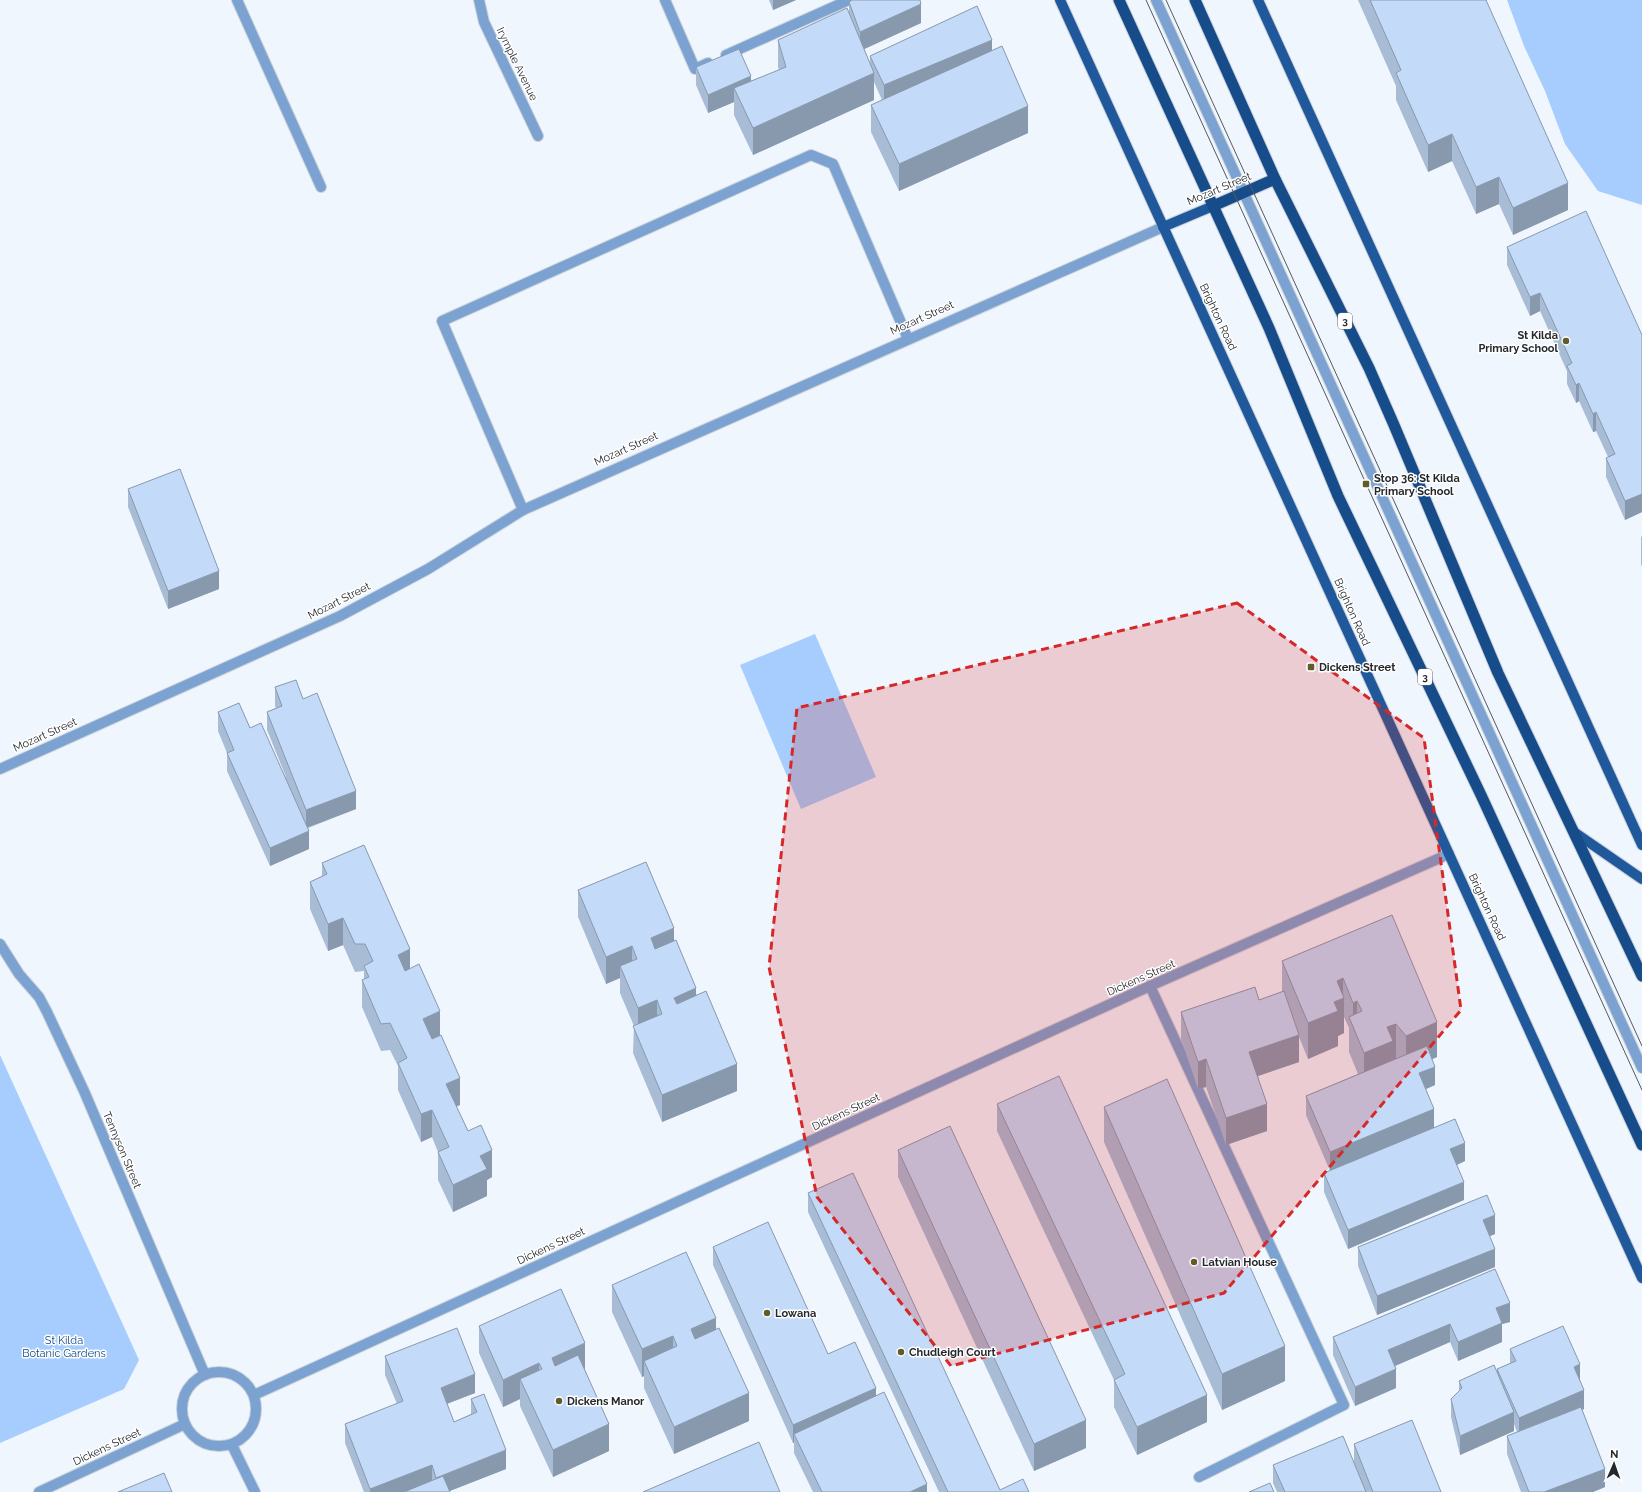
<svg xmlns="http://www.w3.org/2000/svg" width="1642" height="1492" font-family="Raleway,sans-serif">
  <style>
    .green { fill: #a6cdfd }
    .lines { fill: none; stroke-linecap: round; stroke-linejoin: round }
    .service-casing { stroke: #cbd1d8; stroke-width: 12 }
    .minor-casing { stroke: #cbd1d8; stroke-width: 12 }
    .primary-casing { stroke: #cbd1d8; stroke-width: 12 }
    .trunk-casing { stroke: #cbd1d8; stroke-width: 13 }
    .service { stroke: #7ca2d1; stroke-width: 10 }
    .minor { stroke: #7ca2d1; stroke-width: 10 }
    .primary { stroke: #20599b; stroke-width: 10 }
    .trunk { stroke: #174c8a; stroke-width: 11 }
    .tram { stroke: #565a5f; stroke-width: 1 }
    .wall { fill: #a8bcd5 }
    .shaded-wall { fill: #8899ae }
    .building { fill: #c3dbf8; stroke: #8899ae }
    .marked { fill: #d62828; fill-opacity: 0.2; stroke: #d62828; stroke-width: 3; stroke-dasharray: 8 5; stroke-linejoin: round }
    .poi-dot { fill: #615c29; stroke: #fff; stroke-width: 1.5 }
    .labels { text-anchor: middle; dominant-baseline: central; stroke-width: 3; stroke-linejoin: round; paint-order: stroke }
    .shield { fill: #fff; stroke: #66686b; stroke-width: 1 }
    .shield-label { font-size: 10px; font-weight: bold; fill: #25282c }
    .street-label { font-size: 11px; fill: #25282c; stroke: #fff }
    .poi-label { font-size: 11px; font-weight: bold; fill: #25282c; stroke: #fff; text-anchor: start }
    .park-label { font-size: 11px; fill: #0f4988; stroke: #fff }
  </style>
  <rect width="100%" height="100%" fill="#f0f6fe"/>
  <!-- green -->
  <g class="green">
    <path d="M1507,0H1642V205L1598,191L1565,144L1545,91L1524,46Z"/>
    <path d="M815,634L876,777L801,809L740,665Z"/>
    <path d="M0,1055L139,1360L124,1389L0,1443Z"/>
  </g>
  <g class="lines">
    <!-- service casing -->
    <g class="service-casing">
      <g id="service">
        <path d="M237,0L321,187"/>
        <path d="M665,0L695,69L708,63"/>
        <path d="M1156,0L1642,1068"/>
        <path d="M726,55L849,0"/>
        <path d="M523,510L442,321L811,155L833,164L908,339"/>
        <path d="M1150,986L1344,1405L1199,1477"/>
      </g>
    </g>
    <!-- minor casing -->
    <g class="minor-casing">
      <g id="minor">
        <path d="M479,0L484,22L538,136"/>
        <path d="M0,769L340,616L428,569L523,510L1163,227"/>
        <path d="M0,944L19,974L39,997L47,1012L84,1091L205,1375"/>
        <circle cx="219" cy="1409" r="37"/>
        <path d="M254,1395L1150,986L1449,854"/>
        <path d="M232,1445L255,1492"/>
        <path d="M39,1492L185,1424"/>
      </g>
    </g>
    <!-- primary casing -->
    <g class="primary-casing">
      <g id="primary">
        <path d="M1060,0L1642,1278"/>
        <path d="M1258,0L1642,845"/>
        <path d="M1163,227L1213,206"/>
        <path d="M1574,832L1642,879"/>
      </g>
    </g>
    <!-- trunk casing -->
    <g class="trunk-casing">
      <g id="trunk">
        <path d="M1119,0L1269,328L1338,496L1481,795L1642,1145"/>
        <path d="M1195,0L1275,179L1369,368L1394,425L1498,673L1642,976"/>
        <path d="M1213,206L1275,179"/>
      </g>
    </g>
    <!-- service -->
    <use href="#service" class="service"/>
    <!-- minor -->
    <use href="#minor" class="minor"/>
    <!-- primary -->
    <use href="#primary" class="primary"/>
    <!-- trunk -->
    <use href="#trunk" class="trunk"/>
    <!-- tram -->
    <g class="tram">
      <path d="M1146,0L1642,1090"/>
      <path d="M1166,0L1642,1046"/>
    </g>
  </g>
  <!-- wall -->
  <g class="wall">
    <path d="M769,0H796L773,10Z"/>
    <path d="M1358,0H1486L1568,210L1513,235L1499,204L1476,214L1452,161L1428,172L1396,100V86Z"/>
    <path d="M849,2L921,23L864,49L870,65V56L992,50L1028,133L899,191L871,132V105L882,100L874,82V100L753,155L734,115V102L708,113L696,85V67L751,81L779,70L778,67V40L849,14Z"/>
    <path d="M1507,247L1642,334V327V512L1625,520L1606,477V458L1608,457L1596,431L1593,432L1579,401L1576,403L1567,384V371L1540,311L1530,316L1507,265Z"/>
    <path d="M128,489L219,589L168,609L128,507Z"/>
    <path d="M1642,536V567L1641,564V537Z"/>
    <path d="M275,687L303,699L356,809L308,828L309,849L270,866L227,771V753L218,731V712L286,777L267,730V712L276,708L275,706Z"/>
    <path d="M322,863L410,968L440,1035L460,1105L456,1106L468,1131L492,1177L487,1180V1196L453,1212L438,1180V1152L432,1137L421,1142L398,1090V1066L390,1050L381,1051L362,1007V980L364,979V971L355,972L343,945L328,951L310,909V882L322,876Z"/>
    <path d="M578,890L674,941L737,1091L662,1122L633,1053L634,1026L620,993V978L606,984L578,917Z"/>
    <path d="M1392,915L1437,1057L1432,1059L1435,1085L1426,1089L1434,1127L1465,1161L1457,1165L1464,1200L1348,1249L1324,1192V1173L1330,1171L1306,1115V1096L1358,1074L1349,1052V1028L1344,1017V1033L1338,1036V1046L1308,1059L1299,1037V1062L1258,1076L1267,1131L1226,1145L1206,1087L1198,1089L1181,1039V1012L1259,1000L1282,992V961Z"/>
    <path d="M997,1104L1207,1422L1137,1455L1114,1407V1380L997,1131Z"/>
    <path d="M1104,1107L1285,1381L1222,1410L1104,1142Z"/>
    <path d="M898,1150L1086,1448L1034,1471L898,1177Z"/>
    <path d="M808,1193L1000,1490L1029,1492H939L808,1212Z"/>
    <path d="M1495,1234L1490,1236L1495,1267L1377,1315L1358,1266V1247Z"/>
    <path d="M713,1247L828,1354L876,1396L927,1492H813L794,1453V1443H793L713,1265Z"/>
    <path d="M1495,1269L1510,1322L1502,1324V1342L1458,1361L1450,1342L1395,1366L1396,1388L1355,1406L1333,1355V1337Z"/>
    <path d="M612,1285L716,1329L749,1421L674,1454L644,1388V1376L642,1377L612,1312Z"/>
    <path d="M479,1326L585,1370L609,1451L553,1477L520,1406V1399L503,1407L479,1353Z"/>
    <path d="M1510,1349L1580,1380L1584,1409L1582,1410L1605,1487L1593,1492H1521L1507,1454V1436L1517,1432L1514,1424V1431L1460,1455L1451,1417V1399L1459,1391V1381L1497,1374V1369L1510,1363Z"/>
    <path d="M385,1356L475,1393L447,1404L454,1422L471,1414V1399L506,1469L450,1491V1492H364L345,1443V1424L397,1404L385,1375Z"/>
    <path d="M1354,1444L1441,1492H1277L1273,1483V1465L1354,1462Z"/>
  </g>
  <!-- shaded-wall -->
  <g class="shaded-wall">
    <path d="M773,0H796L773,10Z"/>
    <path d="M921,4V23L860,51V32Z"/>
    <path d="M992,40V59L884,104V85Z"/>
    <path d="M874,73V100L753,155V128Z"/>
    <path d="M751,76V95L734,88V102L708,113V95Z"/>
    <path d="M1028,106V133L899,191V164Z"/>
    <path d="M1452,134V161L1428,172V145Z"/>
    <path d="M1499,177V204L1476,214V187Z"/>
    <path d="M1568,183V210L1513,235V208Z"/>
    <path d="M1540,293V311L1530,316V297Z"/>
    <path d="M1579,383V401L1576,403V385Z"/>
    <path d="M1596,412V431L1593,432V414Z"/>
    <path d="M1642,494V512L1625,520V501Z"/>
    <path d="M219,571V589L168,609V591Z"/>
    <path d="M356,791V809L306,828V810Z"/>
    <path d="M309,831V849L270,866V848Z"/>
    <path d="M343,918V945L328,951V924Z"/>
    <path d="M674,928V955L651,965V938Z"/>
    <path d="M632,946V973L620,966V978L606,984V957Z"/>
    <path d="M410,949V976L398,982V955Z"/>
    <path d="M1343,978V998H1344V1033L1338,1036V1046L1308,1059V1023L1334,1002L1337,981Z"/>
    <path d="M696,988V1016L674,1025V998Z"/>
    <path d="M657,1000V1028L638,1035V1008Z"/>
    <path d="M1357,1001V1036L1353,1027V1003Z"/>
    <path d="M440,1011V1038L423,1046V1019Z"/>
    <path d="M1437,1022V1057L1406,1071V1036Z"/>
    <path d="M1396,1024V1059L1364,1089V1053L1387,1027Z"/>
    <path d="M1299,1035V1062L1249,1079V1052Z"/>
    <path d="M1206,1059V1087L1198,1089V1062Z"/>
    <path d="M737,1064V1091L662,1122V1095Z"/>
    <path d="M1435,1067V1085L1419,1092V1073Z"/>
    <path d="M460,1078V1105L446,1111V1084Z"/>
    <path d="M1267,1104V1131L1226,1145V1118Z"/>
    <path d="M1434,1109V1128L1330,1171V1152Z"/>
    <path d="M432,1110V1137L421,1142V1114Z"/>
    <path d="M1465,1143V1161L1450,1168V1149Z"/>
    <path d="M492,1150V1177L487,1180V1196L453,1212V1185L480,1156Z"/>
    <path d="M1464,1182V1200L1348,1249V1230Z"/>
    <path d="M1495,1215V1234L1483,1239V1220Z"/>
    <path d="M1495,1249V1267L1377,1315V1296Z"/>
    <path d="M1510,1303V1322L1502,1324V1342L1458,1361V1342L1496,1308Z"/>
    <path d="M716,1318V1345L691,1357V1329Z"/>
    <path d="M1450,1324V1342L1388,1369V1350Z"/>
    <path d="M673,1336V1363L644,1361V1376L642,1377V1349Z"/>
    <path d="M585,1343V1370L552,1385V1358Z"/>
    <path d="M1285,1346V1381L1222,1410V1374Z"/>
    <path d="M539,1363V1390L520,1379V1399L503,1407V1380Z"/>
    <path d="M1580,1364V1383L1574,1367Z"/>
    <path d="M1396,1369V1388L1355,1406V1387Z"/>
    <path d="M475,1374V1393L441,1406V1388Z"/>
    <path d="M876,1388V1406L794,1434V1443H793V1425Z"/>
    <path d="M1584,1390V1409L1519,1437V1418Z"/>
    <path d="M749,1393V1421L674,1454V1427Z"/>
    <path d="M1207,1395V1422L1137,1455V1427Z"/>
    <path d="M1514,1412V1431L1460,1455V1436Z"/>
    <path d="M1086,1420V1448L1034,1471V1444Z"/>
    <path d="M609,1424V1451L553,1477V1450Z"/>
    <path d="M506,1450V1469L447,1492H436V1478Z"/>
    <path d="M432,1465V1484L410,1492H370V1489Z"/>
    <path d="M1605,1469V1487L1593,1492H1544Z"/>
    <path d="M927,1484V1492H910Z"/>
  </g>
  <!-- building -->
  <g class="building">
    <path d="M852,0H920L921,4L860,32L849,2Z"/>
    <path d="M1370,0H1486L1568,183L1513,208L1499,177L1476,187L1452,134L1428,145L1396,73L1401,70Z"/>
    <path d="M977,6L992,40L884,85L870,56Z"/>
    <path d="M847,8L874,73L753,128L734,88L786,67L778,40Z"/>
    <path d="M1002,46L1028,106L899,164L871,105Z"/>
    <path d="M739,49L751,76L708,95L696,67Z"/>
    <path d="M1586,211L1642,335V494L1625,501L1606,458L1615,454L1596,412L1593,414L1579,383L1576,385L1567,366L1572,363L1540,293L1530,297L1507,247Z"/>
    <path d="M180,469L219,571L168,591L128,489Z"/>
    <path d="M296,680L303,699L317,693L356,791L306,810L267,712L282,706L275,687Z"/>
    <path d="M239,703L250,728L261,723L309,831L270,848L227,753L234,750L218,712Z"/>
    <path d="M364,845L410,949L398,955L405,971L419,964L440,1011L423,1019L432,1039L441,1035L460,1078L446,1084L468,1131L481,1125L492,1150L480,1156L487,1169L453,1185L438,1152L449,1147L432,1110L421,1114L398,1063L407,1058L390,1023L381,1024L362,980L369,977L364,966L373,961L365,944H355L343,918L328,924L310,882L327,874L322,863Z"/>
    <path d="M646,862L674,928L651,938L655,949L676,940L696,988L674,998L677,1004L706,991L737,1064L662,1095L633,1026L662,1014L657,1000L638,1008L620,966L637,959L632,946L606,957L578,890Z"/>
    <path d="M1392,915L1437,1022L1406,1036L1396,1024L1387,1027L1393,1041L1364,1053L1349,1017L1362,1011L1357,1001L1353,1003L1343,978L1337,981L1344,998L1334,1002L1338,1011L1308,1023L1282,961Z"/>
    <path d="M1255,987L1259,1000L1284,991L1299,1035L1249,1052L1267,1104L1226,1118L1206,1059L1198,1062L1181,1012Z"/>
    <path d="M1427,1046L1435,1067L1419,1073L1434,1109L1330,1152L1306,1096Z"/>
    <path d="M1059,1076L1207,1395L1137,1427L1114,1380L1125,1374L997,1104Z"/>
    <path d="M1167,1079L1285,1346L1222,1374L1104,1107Z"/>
    <path d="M1455,1119L1465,1143L1450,1149L1464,1182L1348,1230L1324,1173Z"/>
    <path d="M950,1126L1086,1420L1034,1444L898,1150Z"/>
    <path d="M853,1173L1000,1490L1023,1479L1029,1492H948L808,1193Z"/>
    <path d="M1487,1195L1495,1215L1483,1220L1495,1249L1377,1296L1358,1247Z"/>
    <path d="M768,1222L828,1354L855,1342L876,1388L793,1425L713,1247Z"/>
    <path d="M686,1252L716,1318L691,1329L695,1339L719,1328L749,1393L674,1427L644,1361L677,1346L673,1336L642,1349L612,1285Z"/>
    <path d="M1495,1269L1510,1303L1496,1308L1502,1323L1458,1342L1450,1324L1388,1350L1396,1369L1355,1387L1333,1337Z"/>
    <path d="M561,1289L585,1343L552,1358L555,1366L578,1355L609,1424L553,1450L520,1379L542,1369L539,1363L503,1380L479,1326Z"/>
    <path d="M1563,1326L1580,1364L1574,1367L1584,1390L1519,1418L1497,1369L1516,1361L1510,1349Z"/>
    <path d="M457,1328L475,1374L441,1388L454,1422L477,1412L471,1399L484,1394L506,1450L436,1478L432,1465L370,1489L345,1424L403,1401L385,1356Z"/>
    <path d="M1494,1365L1514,1412L1460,1436L1451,1399L1462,1388L1459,1381Z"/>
    <path d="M884,1392L927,1484L910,1492H822L794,1434Z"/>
    <path d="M1581,1407L1605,1469L1544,1492H1529L1507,1436Z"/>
    <path d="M1412,1420L1441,1492H1373L1354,1444Z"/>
    <path d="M1343,1436L1366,1492H1285L1273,1465Z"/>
    <path d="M759,1442L780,1492H643Z"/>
    <path d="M164,1473L172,1492H118Z"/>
    <path d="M443,1476L450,1492H404Z"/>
    <path d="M1270,1483L1274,1492H1249Z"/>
  </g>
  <!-- marked area -->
  <path class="marked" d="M1237,603L1424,738L1461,1010L1224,1293L951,1366L817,1197L769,967L797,708Z"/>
  <!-- markers -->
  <g class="poi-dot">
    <circle cx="1566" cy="341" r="4"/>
    <rect x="1362" y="480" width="8" height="8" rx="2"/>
    <rect x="1307" y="663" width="8" height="8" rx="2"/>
    <circle cx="1194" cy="1262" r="4"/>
    <circle cx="767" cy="1313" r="4"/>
    <circle cx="901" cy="1352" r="4"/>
    <circle cx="559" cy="1401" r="4"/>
  </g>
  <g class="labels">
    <!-- shield labels -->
    <g class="shield">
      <rect x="1338" y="313" width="14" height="16" rx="3"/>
      <rect x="1418" y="669" width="14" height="16" rx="3"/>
    </g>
    <g class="shield-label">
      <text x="1345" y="321">3</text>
      <text x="1425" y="677">3</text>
    </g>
    <!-- street labels -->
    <g class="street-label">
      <text transform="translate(517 64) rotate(64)">Irymple Avenue</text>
      <text transform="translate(1219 189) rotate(-23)">Mozart Street</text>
      <text transform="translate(1218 317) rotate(65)">Brighton Road</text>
      <text transform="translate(922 318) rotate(-24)">Mozart Street</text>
      <text transform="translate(626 449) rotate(-24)">Mozart Street</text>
      <text transform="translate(339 601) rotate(-27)">Mozart Street</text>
      <text transform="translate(1352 612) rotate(66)">Brighton Road</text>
      <text transform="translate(45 735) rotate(-24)">Mozart Street</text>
      <text transform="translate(1487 907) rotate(65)">Brighton Road</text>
      <text transform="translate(1141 978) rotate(-24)">Dickens Street</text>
      <text transform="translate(846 1112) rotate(-25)">Dickens Street</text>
      <text transform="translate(122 1150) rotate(67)">Tennyson Street</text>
      <text transform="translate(551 1246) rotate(-25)">Dickens Street</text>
      <text transform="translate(107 1447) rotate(-25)">Dickens Street</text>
    </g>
    <!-- poi labels -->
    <g class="poi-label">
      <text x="1558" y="335" text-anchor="end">St Kilda<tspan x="1558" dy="13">Primary School</tspan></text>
      <text x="1374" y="478">Stop 36: St Kilda<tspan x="1374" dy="13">Primary School</tspan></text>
      <text x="1319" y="667">Dickens Street</text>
      <text x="1202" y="1262">Latvian House</text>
      <text x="775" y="1313">Lowana</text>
      <text x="909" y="1352">Chudleigh Court</text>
      <text x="567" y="1401">Dickens Manor</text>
    </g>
    <!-- park labels -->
    <g class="park-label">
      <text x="64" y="1340">St Kilda<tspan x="64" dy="13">Botanic Gardens</tspan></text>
    </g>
  </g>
  <!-- north arrow -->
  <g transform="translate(1614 1464) rotate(2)" stroke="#ffffff" stroke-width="3" paint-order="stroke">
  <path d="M0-3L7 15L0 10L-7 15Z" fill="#25282c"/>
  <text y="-6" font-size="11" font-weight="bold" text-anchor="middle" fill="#25282c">N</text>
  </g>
</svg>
